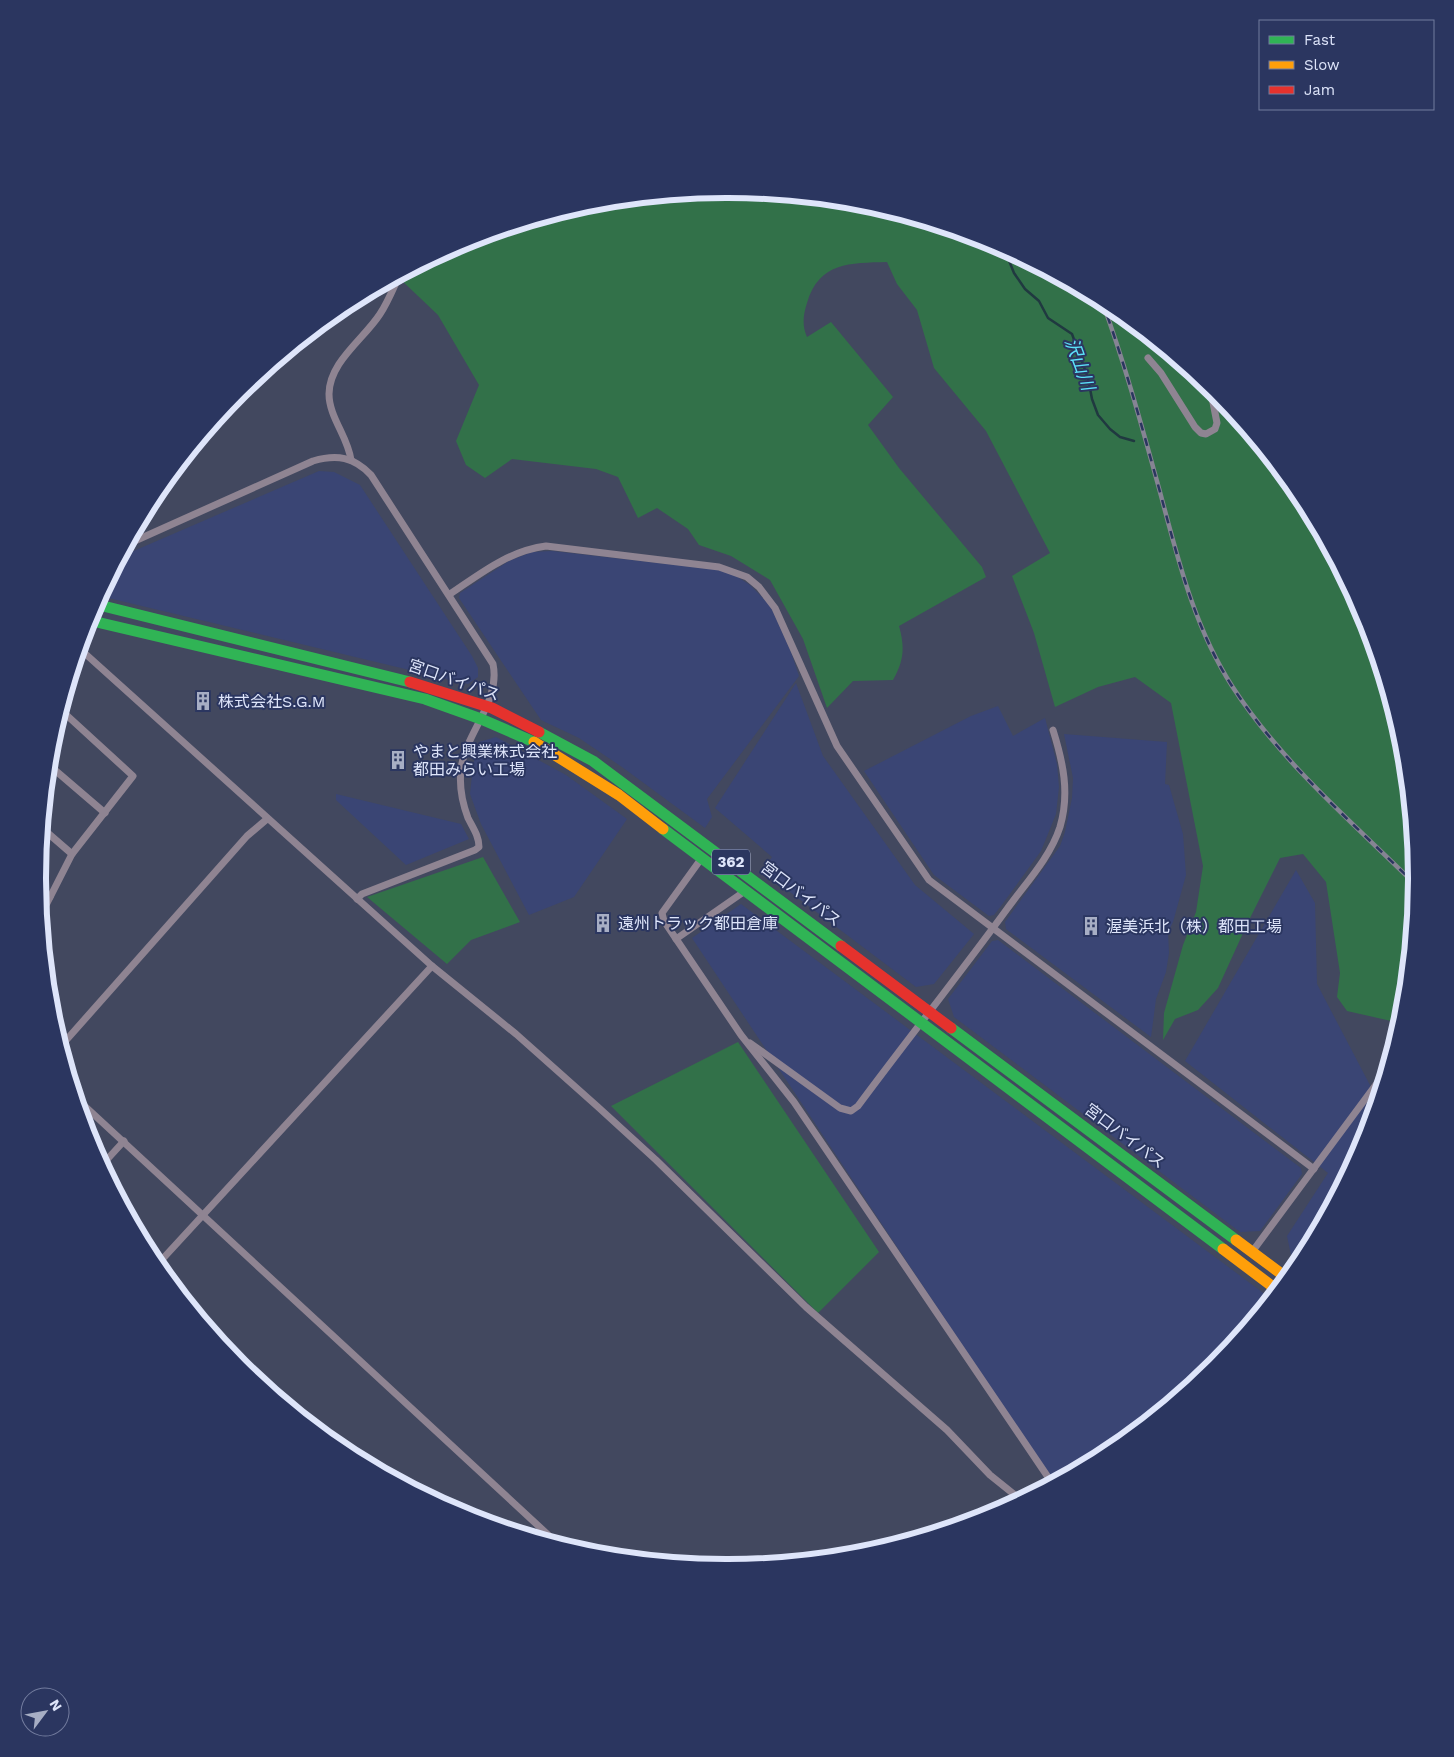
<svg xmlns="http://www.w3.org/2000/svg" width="1454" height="1757" font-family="'Work Sans','Noto Sans JP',sans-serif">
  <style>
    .built { fill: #3a4574 }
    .green { fill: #327149 }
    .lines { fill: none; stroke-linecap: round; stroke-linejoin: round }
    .stream { stroke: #203940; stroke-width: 2.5 }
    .street { stroke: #8f8492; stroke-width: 7 }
    .fast { stroke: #30b455; stroke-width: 11 }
    .slow { stroke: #ff9f0a; stroke-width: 11 }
    .jam { stroke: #e5322d; stroke-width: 11 }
    .rail-casing { stroke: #868494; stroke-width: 4.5 }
    .rail { stroke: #2b3660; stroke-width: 2.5; stroke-dasharray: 8; stroke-linecap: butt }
    .labels { text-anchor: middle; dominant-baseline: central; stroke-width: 4; stroke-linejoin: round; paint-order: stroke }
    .shield { fill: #2b3660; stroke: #a8b0cc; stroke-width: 1 }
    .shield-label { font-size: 15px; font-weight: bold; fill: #dee5fa }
    .street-label { font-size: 16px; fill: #dee5fa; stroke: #2b3660 }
    .poi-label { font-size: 16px; fill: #dee5fa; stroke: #2b3660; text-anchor: start }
    .water-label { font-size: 18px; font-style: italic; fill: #5ce2fa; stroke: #2b3660 }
    .rim { fill: none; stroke: #dee5fa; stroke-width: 6 }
  </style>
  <rect width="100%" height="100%" fill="#42485f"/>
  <!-- built -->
  <g class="built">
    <path d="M319,471L334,472L360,485L472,656L478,668V677L468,684L100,596L122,556Z"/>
    <path d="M552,551L720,570L736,576L750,585L770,605L791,652L799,676L707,799L712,817L705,828L622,767L579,738L541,720L459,598L460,593L509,561L532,552Z"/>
    <path d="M796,683L823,756L915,885L974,934L934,984L916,987L762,871L772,857L715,808Z"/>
    <path d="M998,706L1013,736L1045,718L1057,764L1059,787L1056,814L1041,851L1001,906L994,915L989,916L934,875L864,771L971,716Z"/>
    <path d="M1064,734L1167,742L1165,784L1169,785L1183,834L1186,875L1173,922L1168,932L1169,953L1166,972L1156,999L1151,1037L1006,929L1005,922L1060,846L1065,832L1072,798L1073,778Z"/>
    <path d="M496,737L566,775L627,819L574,897L529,915L481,824L470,794L473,765L479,742Z"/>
    <path d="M336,794L461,824L469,839L406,865L336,800Z"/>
    <path d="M1296,870L1315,903L1317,984L1372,1089L1390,1057L1364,1143L1298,1264L1292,1260L1287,1236L1328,1173L1185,1061Z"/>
    <path d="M741,904L1270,1298L1214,1366L1110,1452L1053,1482L692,938Z"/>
    <path d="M998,940L1301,1168L1302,1174L1260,1231L1240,1232L954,1017L948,999L992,941Z"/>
  </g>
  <!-- green -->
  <g class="green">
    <path d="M727,189L862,202L991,242L1110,305L1215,391L1300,496L1364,615L1403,744L1416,879L1403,1013L1400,1023L1347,1011L1337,997L1340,973L1326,882L1303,854L1280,858L1249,920L1218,988L1198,1010L1175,1019L1163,1040L1164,1013L1183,945L1196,912L1203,866L1171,703L1135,677L1098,687L1055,707L1034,633L1012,576L1050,553L986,431L934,368L917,310L897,284L887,262C850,263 819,262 807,303C803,315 802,326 807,337L831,322L893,397L868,425L899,468L982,567L986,577L899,626C905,647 904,661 893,680L853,681L827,708L803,639L770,580L731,556L699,545L688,529L657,508L638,518L618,477L596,469L512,459L485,478L466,465L456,441L479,385L438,315L398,277L463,241L593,202Z"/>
    <path d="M483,857L520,922L471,940L447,964L367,897Z"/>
    <path d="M738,1042L879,1252L818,1313L611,1106Z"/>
  </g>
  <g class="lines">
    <!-- stream -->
    <path class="stream" d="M989,241L1004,248L1014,273L1025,289L1039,301L1048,318L1072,334L1088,378L1092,399L1098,415L1110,429L1120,437L1134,441"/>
    <!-- street -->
    <g class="street">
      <path d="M1148,358L1161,373L1195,427L1201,433L1206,434L1215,429L1217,423L1210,387"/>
      <path d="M351,460C348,437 329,417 329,394C329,362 364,339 380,314C388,302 393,289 399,276"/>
      <path d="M128,544L313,461C337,454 354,457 371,475L493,664C501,702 465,733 461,769C459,786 462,802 468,818C473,828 479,836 479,847L475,850L362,894L357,899"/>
      <path d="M450,594C480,574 508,551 546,546L719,567L747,577L759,587L775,608L837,746L929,880L1314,1169"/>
      <path d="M80,649L432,966L516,1034L598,1107L656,1160L806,1307L947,1430L990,1475L1021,1500"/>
      <path d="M49,765L105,813"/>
      <path d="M42,828L72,854"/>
      <path d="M701,859L662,913L664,921L741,1035L794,1102L1052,1483"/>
      <path d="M38,888L50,897"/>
      <path d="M41,915L72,854L133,776L61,710"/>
      <path d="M676,939L745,891"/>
      <path d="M750,1043L840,1108L851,1111L858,1106C907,1040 958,976 1007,909C1025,884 1050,858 1060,827C1070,793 1063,762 1053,730"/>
      <path d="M61,1046L247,836L267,819"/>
      <path d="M76,1098L558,1544"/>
      <path d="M102,1165L124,1141"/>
      <path d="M1252,1252L1386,1071"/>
      <path d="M157,1265L432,966"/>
    </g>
    <!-- fast -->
    <g class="fast">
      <path d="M95,604L410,682"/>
      <path d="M88,620L425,699L481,719L534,742"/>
      <path d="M539,732L593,761L841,946"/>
      <path d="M663,829L1223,1249"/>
      <path d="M951,1028L1236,1240"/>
    </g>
    <!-- slow -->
    <g class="slow">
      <path d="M534,742L619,795L663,829"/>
      <path d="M1236,1240L1287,1278"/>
      <path d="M1223,1249L1277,1290"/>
    </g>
    <!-- jam -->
    <g class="jam">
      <path d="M410,682L492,708L539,732"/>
      <path d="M841,946L951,1028"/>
    </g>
    <!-- rail casing -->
    <g class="rail-casing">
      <path id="rail" d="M1102,301C1125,364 1142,427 1160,492C1178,559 1194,627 1232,686C1281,762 1352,822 1416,885"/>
    </g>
    <!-- rail -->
    <use href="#rail" class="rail"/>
  </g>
  <!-- icons -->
  <defs>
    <g id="building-bare" transform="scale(1.5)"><path d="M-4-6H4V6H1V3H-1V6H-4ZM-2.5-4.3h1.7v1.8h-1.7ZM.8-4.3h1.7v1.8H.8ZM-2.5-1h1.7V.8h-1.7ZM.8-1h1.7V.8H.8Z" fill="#a7aec4" stroke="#2b3660" stroke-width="2.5" paint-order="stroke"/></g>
  </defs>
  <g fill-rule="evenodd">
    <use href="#building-bare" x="203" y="701"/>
    <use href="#building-bare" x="398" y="760"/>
    <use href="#building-bare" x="603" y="923"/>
    <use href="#building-bare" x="1091" y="926"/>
  </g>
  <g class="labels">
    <!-- shield labels -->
    <rect class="shield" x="712" y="849.5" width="38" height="25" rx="4"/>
    <g class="shield-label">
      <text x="731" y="862">362</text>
    </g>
    <!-- street labels -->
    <g class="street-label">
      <text transform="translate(454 680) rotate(19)">宮口バイパス</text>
      <text transform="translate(801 894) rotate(37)">宮口バイパス</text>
      <text transform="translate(1125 1136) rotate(37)">宮口バイパス</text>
    </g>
    <!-- poi labels -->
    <g class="poi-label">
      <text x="218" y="701">株式会社S.G.M</text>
      <text x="413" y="751">やまと興業株式会社<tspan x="413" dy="18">都田みらい工場</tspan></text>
      <text x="618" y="923">遠州トラック都田倉庫</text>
      <text x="1106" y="926">渥美浜北（株）都田工場</text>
    </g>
    <!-- water labels -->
    <g class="water-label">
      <text transform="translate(1080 364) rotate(70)">沢山川</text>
    </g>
  </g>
  <!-- crop -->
  <path d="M0 0H1454V1757H0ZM726 198H728A680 680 0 0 1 1408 878V879A680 680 0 0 1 728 1559H726A680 680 0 0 1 46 879V878A680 680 0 0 1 726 198Z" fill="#2b3660" fill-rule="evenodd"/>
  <path class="rim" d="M726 198H728A680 680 0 0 1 1408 878V879A680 680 0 0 1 728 1559H726A680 680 0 0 1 46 879V878A680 680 0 0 1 726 198Z"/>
  <!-- legend -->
  <rect x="1259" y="20" width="175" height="90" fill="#2b3660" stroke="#737c9e"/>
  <rect x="1269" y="36" width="25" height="8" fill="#30b455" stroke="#737c9e"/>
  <text x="1304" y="45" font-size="15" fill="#dee5fa">Fast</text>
  <rect x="1269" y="61" width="25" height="8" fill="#ff9f0a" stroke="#737c9e"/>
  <text x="1304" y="70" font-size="15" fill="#dee5fa">Slow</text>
  <rect x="1269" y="86" width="25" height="8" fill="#e5322d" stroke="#737c9e"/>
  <text x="1304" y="95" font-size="15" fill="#dee5fa">Jam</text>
  <!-- north arrow -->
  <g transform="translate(45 1712) rotate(58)"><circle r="24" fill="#2b3660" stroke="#737c9e"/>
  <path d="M0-4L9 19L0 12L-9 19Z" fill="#a7aec4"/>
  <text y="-8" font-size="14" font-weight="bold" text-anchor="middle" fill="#dee5fa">N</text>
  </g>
</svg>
